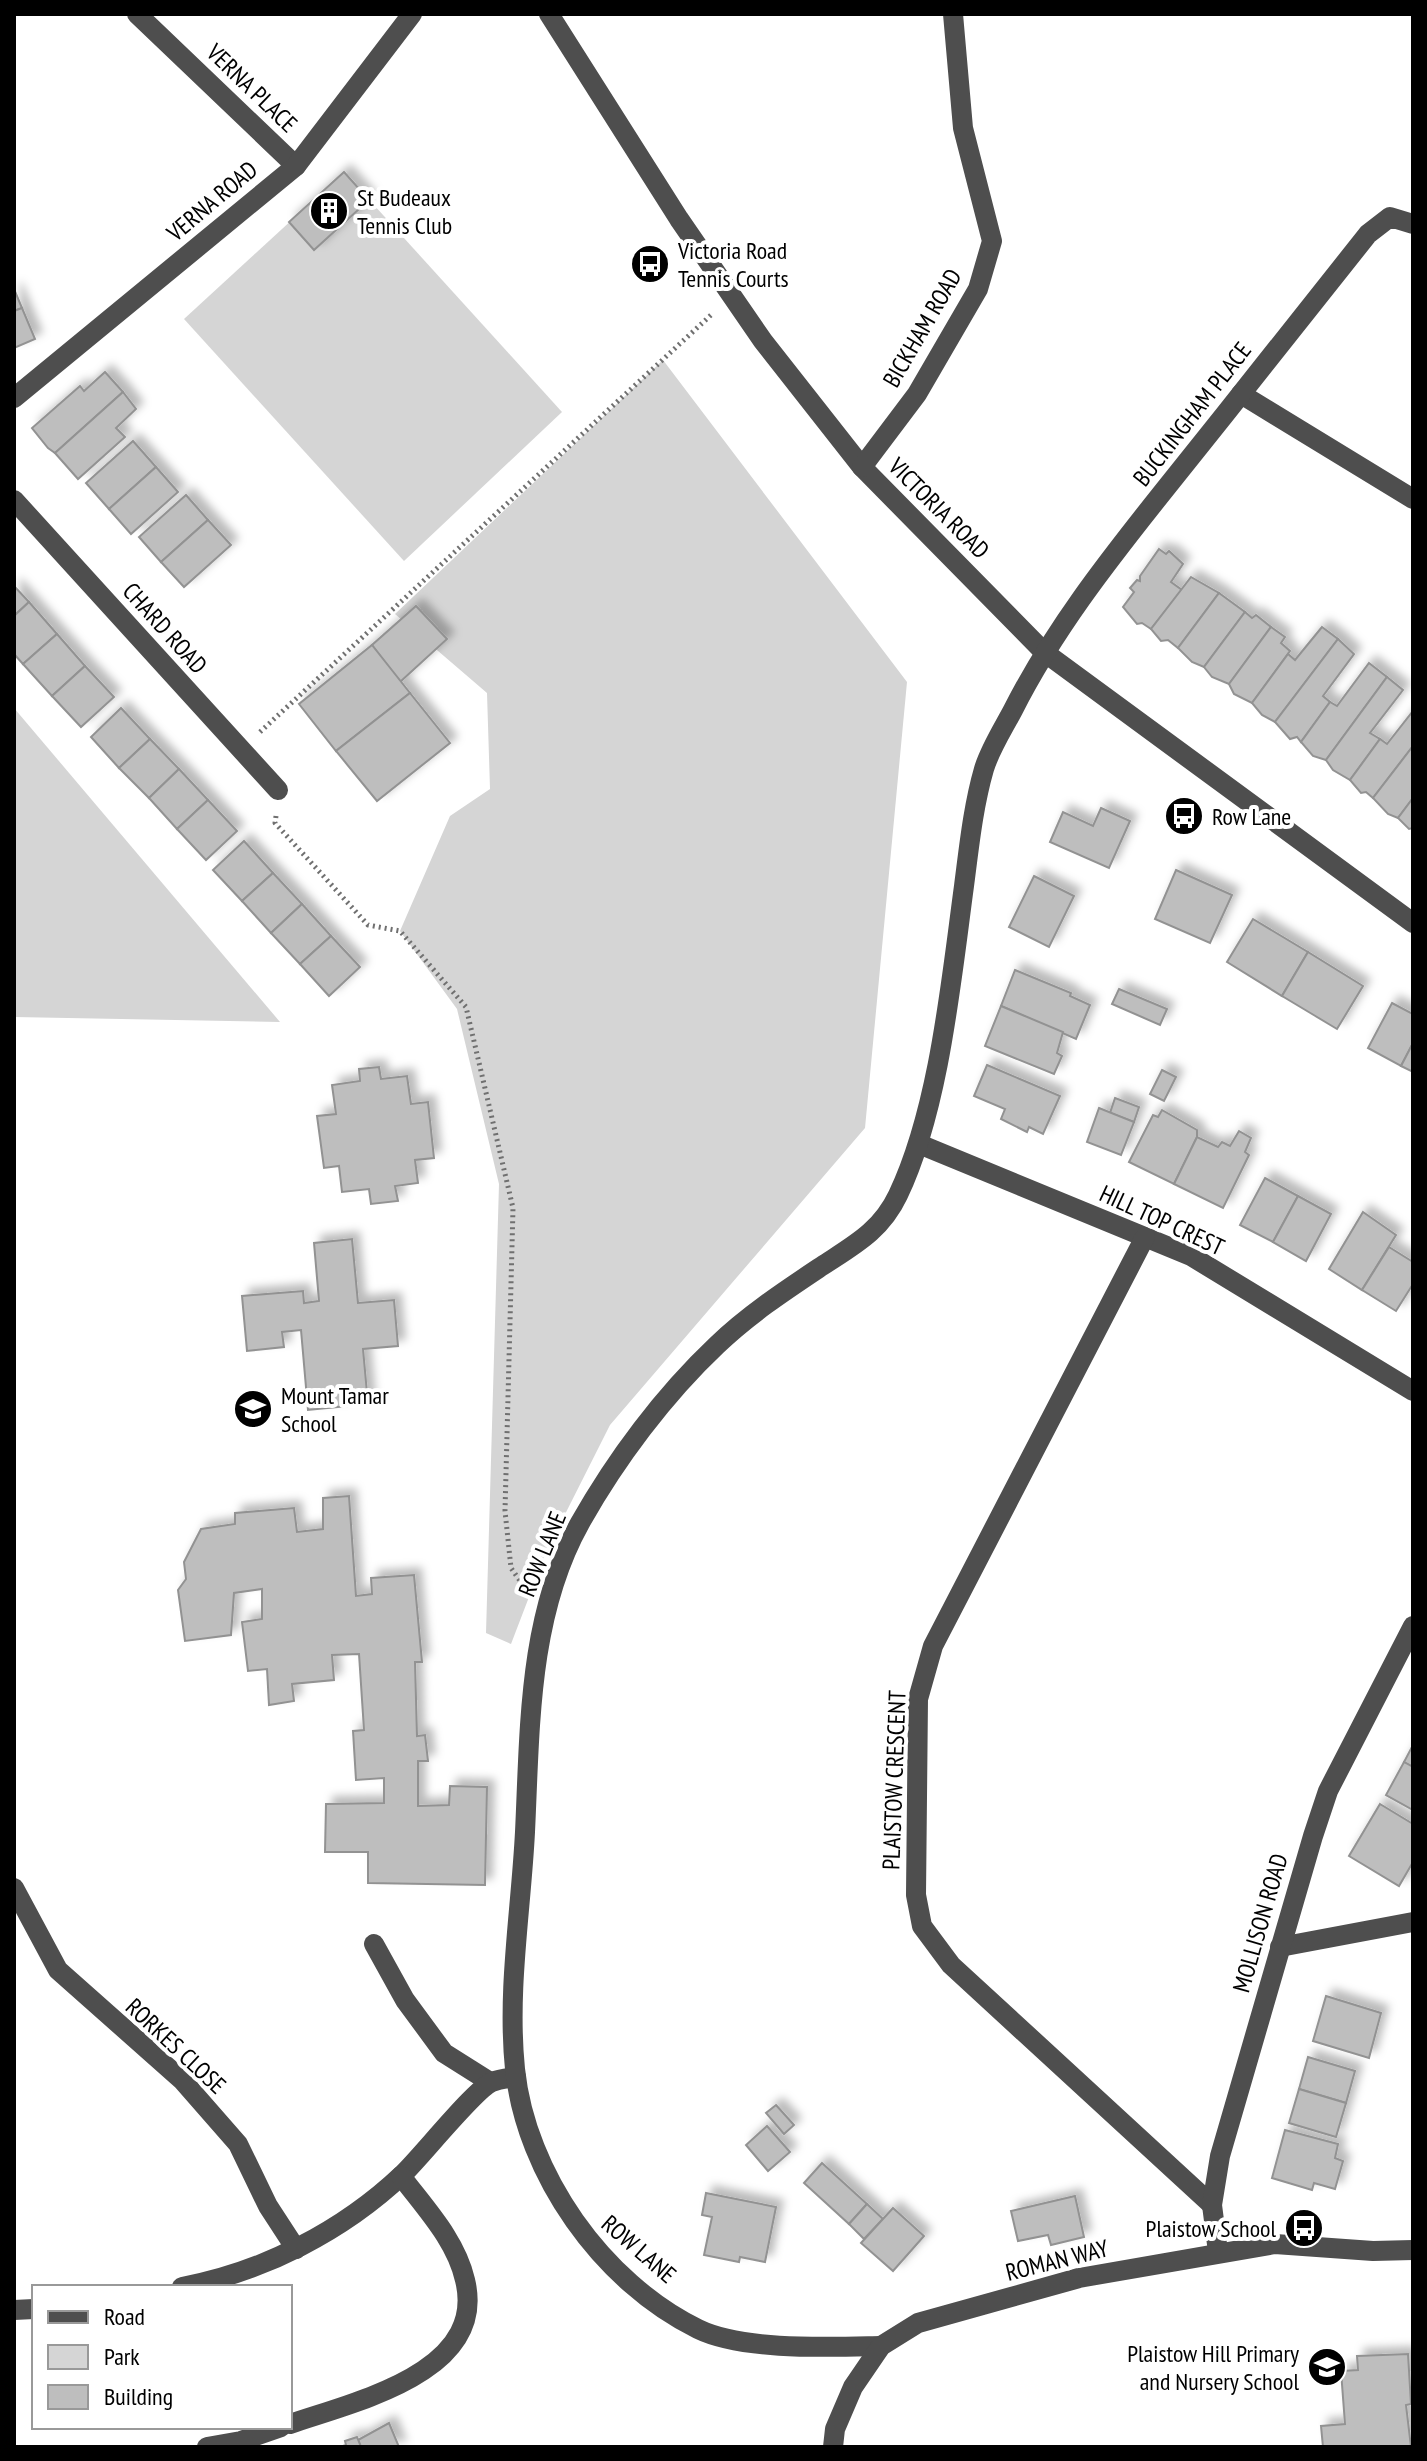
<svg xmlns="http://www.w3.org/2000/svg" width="1427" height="2461" font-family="'PT Sans Narrow',sans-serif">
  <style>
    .green { fill: #d5d5d5 }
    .building { fill: #bebebe; stroke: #929292; stroke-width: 2; filter: url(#shadow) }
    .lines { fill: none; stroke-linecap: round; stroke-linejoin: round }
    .path { stroke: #707070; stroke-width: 5; stroke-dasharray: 2 4; stroke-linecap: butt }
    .minor { stroke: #4e4e4e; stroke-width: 20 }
    .labels { text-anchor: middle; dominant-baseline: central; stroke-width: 8; stroke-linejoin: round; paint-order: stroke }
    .street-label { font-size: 24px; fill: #000; stroke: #fff }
    .poi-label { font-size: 24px; fill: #000; stroke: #fff; text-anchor: start }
  </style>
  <defs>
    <filter id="shadow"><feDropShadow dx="7" dy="-7" stdDeviation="4" flood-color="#0004"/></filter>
  </defs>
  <rect width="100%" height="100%" fill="#fff"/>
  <!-- green -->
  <g class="green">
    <path d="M344,172L562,412L404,561L184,319Z"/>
    <path d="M663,360L907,682L865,1128L610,1425L547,1550L511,1644L486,1633L499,1184L457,1009L400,931L450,816L490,789L487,693L395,614Z"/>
    <path d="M14,708L280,1022L14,1017Z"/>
  </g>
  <!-- building -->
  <g class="building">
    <path d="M344,172L369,200L314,250L289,222Z"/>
    <path d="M14,289L22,308L14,311Z"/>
    <path d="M22,308L35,339L14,348V311Z"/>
    <path d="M105,372L123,392L55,453L48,448L32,428L80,386L84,391Z"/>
    <path d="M123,392L136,409L116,428L125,437L78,479L55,453Z"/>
    <path d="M133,441L156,467L109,509L86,483Z"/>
    <path d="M156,467L178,492L131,534L109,509Z"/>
    <path d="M186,495L208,520L161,562L139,537Z"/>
    <path d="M208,520L231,545L184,587L161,562Z"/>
    <path d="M1159,549L1166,554L1169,551L1183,564L1171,582L1182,590L1151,629L1142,623L1137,624L1123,607L1134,592L1130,588L1137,580L1140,581V576Z"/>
    <path d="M1191,577L1219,593L1178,648L1168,640L1161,641L1151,629Z"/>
    <path d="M14,586L29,602L14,616Z"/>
    <path d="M1219,593L1245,612L1204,667L1192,662L1178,648Z"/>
    <path d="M29,602L57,634L23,664L14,654V616Z"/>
    <path d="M416,606L447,639L400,682L372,645Z"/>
    <path d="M1245,612L1252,618L1256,615L1271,627L1229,684L1212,677L1204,667Z"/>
    <path d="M1271,627L1285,637L1281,643L1290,651L1252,703L1234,694L1229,684Z"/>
    <path d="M1322,627L1338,639L1275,722L1262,715L1252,703L1288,654L1295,660Z"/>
    <path d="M57,634L85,666L52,696L23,664Z"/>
    <path d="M1338,639L1354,654L1323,696L1330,702L1301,742L1297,737L1290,739L1275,722Z"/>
    <path d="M372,645L410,693L336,751L299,704Z"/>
    <path d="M1369,663L1387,677L1326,760L1313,756L1301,742L1330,702L1337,706Z"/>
    <path d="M85,666L114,697L81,727L52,696Z"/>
    <path d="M1387,677L1403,690L1370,733L1380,739L1350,780L1333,770L1326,760Z"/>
    <path d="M410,693L450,743L377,801L336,751Z"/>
    <path d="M121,708L150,739L119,768L91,737Z"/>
    <path d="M1413,711V746L1373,798L1366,792L1361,793L1350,780L1380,739L1387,744Z"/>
    <path d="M150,739L179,769L149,798L119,768Z"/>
    <path d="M1413,746V798L1398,818L1388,814L1373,798Z"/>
    <path d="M179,769L208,800L177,829L149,798Z"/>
    <path d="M1413,798V828L1409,829L1398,818Z"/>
    <path d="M208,800L237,831L206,860L177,829Z"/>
    <path d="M1101,808L1130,821L1109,868L1050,842L1063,812L1093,826Z"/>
    <path d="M244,841L273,873L242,901L213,870Z"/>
    <path d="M1176,870L1232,895L1210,943L1155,919Z"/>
    <path d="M273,873L302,904L271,933L242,901Z"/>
    <path d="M1034,876L1074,896L1049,947L1009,927Z"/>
    <path d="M302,904L331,936L300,964L271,933Z"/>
    <path d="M1253,919L1308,952L1282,996L1227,962Z"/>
    <path d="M331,936L360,967L329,996L300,964Z"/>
    <path d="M1308,952L1363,986L1337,1029L1282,996Z"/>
    <path d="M1015,970L1071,993L1070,996L1090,1005L1076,1039L1001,1006Z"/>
    <path d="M1119,989L1167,1009L1160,1025L1112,1004Z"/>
    <path d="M1392,1003L1413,1014V1043L1401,1066L1368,1048Z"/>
    <path d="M1001,1006L1063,1032L1057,1053L1062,1056L1054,1074L985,1046Z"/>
    <path d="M1413,1043V1072L1401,1066Z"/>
    <path d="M987,1065L1060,1096L1043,1134L1029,1127L1027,1132L1001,1119L1005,1109L974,1096Z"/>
    <path d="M379,1067L381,1079L407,1076L411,1104L428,1102L434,1158L415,1160L418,1183L395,1186L398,1201L371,1204L369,1189L342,1192L339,1166L324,1168L317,1116L336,1114L332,1085L360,1081L359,1069Z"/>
    <path d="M1162,1070L1176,1077L1164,1101L1150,1094Z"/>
    <path d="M1115,1098L1139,1107L1134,1122L1110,1113Z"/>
    <path d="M1099,1108L1134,1122L1121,1155L1087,1142Z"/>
    <path d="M1162,1110L1197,1130V1137L1174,1184L1129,1162L1153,1115L1158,1117Z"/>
    <path d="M1239,1131L1251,1138L1245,1152L1249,1155L1223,1208L1174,1184L1197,1137L1218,1147L1222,1142L1230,1146Z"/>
    <path d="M1265,1178L1298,1196L1273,1242L1240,1225Z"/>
    <path d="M1298,1196L1331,1214L1306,1261L1273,1242Z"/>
    <path d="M1363,1212L1396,1235L1362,1290L1329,1269Z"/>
    <path d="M352,1239L358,1303L394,1300L398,1346L363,1349L368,1404L308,1410L301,1330L282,1332L284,1347L247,1351L242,1296L303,1291L304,1303L319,1301L314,1243Z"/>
    <path d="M1389,1247L1413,1262V1284L1396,1311L1362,1290Z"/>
    <path d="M349,1496L356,1596L372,1594L371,1578L414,1575L422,1662H415L417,1736L425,1735L428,1761H418V1806L449,1805L450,1786L487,1787L485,1885L368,1883V1852H325L326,1804L384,1803V1778L356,1780L353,1731L364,1730L359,1654L332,1655L334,1680L292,1684L294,1701L269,1705L267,1669L248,1671L242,1622L262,1619V1589L234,1593L231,1635L185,1641L178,1590L186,1579L184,1562L201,1529L235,1524V1513L294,1508L297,1532L323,1529V1498Z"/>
    <path d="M1413,1745V1767L1404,1762Z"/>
    <path d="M1404,1762L1413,1767V1810L1386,1795Z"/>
    <path d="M1380,1804L1413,1824V1862L1399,1886L1349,1856Z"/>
    <path d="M1326,1996L1381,2013L1369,2058L1313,2041Z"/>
    <path d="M1308,2057L1355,2071L1346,2103L1299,2089Z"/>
    <path d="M1299,2089L1346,2103L1336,2137L1289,2123Z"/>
    <path d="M776,2105L794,2125L784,2134L766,2113Z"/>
    <path d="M767,2126L790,2152L768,2171L746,2145Z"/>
    <path d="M1285,2130L1338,2144L1335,2158L1343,2161L1335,2189L1314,2183L1312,2190L1272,2178Z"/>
    <path d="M822,2163L867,2204L849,2224L804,2183Z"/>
    <path d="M706,2193L776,2207L765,2262L740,2257L739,2262L704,2255L712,2217L702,2215Z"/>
    <path d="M1075,2196L1084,2237L1051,2245L1048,2235L1018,2241L1011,2211Z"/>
    <path d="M867,2204L883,2219L864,2239L849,2224Z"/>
    <path d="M893,2208L924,2236L893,2271L861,2243Z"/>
    <path d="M1408,2354L1411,2404L1406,2405L1411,2447H1323L1321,2426L1345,2424L1341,2371L1358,2370L1357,2356Z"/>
    <path d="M389,2423L399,2447H361L358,2440Z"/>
    <path d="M357,2437L361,2447H340L346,2445L345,2441Z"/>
  </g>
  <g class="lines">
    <!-- path -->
    <g class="path">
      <path d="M260,732L711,315"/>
      <path d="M276,816L275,823L368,925L400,931L466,1007L513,1208L505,1511L511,1568L523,1585"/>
    </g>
    <!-- minor -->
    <g class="minor">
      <path d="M137,14L296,166"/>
      <path d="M549,14L679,219L763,341L862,467L1044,652L1413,923"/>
      <path d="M1241,394L1413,499"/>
      <path d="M14,398L296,166L412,14"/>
      <path d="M862,467L917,394L978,289L992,241L963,128L953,14"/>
      <path d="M14,500L278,790"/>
      <path d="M919,1144L1191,1256L1413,1391"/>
      <path d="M1145,1237L933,1646L918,1699L916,1895L922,1926L951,1965L1212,2205"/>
      <path d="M14,1888L58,1970L182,2080L238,2144L268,2206L296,2249"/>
      <path d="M374,1944L405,2000L444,2053L490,2082"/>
      <path d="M1280,1947L1413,1922"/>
      <path d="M1218,2252L1212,2205L1220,2156L1313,1836L1328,1791L1413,1626"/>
      <path d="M182,2287C263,2272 343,2231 403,2174C421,2157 475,2089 492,2082C499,2079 508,2078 516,2077"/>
      <path d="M14,2310L34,2309"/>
      <path d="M881,2346C830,2347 743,2351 698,2329C602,2282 526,2174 515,2069C507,1990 521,1911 525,1832C530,1728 528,1616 580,1523C616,1459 664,1395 717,1345C748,1315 786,1290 822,1266C854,1245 881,1231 898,1195C939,1109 951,982 964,886C969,848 973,807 984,769C990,749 1003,729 1013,710C1053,631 1107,562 1162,493C1231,407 1299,321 1368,234L1390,217L1413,224"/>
      <path d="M290,2424C353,2402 488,2373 465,2280C456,2240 425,2208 401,2176"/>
      <path d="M207,2447L241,2441L281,2427"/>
      <path d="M833,2447L835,2429L853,2387L881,2346L918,2323L1079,2278L1275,2244L1373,2251L1413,2250"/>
    </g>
  </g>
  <!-- icons -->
  <defs>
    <g id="building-disc" transform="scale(2)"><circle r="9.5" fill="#000" stroke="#fff"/><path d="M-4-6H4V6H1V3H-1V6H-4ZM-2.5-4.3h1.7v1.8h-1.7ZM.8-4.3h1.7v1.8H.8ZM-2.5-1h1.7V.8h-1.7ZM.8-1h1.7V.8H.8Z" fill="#fff"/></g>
    <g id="bus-disc" transform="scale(2)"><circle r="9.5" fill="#000" stroke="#fff"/><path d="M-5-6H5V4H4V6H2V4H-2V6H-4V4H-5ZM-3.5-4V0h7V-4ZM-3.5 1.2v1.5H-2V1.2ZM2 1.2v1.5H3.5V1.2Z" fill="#fff"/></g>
    <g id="school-disc" transform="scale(2)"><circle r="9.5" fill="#000" stroke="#fff"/><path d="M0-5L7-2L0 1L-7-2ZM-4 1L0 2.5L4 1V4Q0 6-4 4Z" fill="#fff"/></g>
  </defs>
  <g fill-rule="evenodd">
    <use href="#building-disc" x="329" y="211"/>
    <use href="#bus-disc" x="650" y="264"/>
    <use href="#bus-disc" x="1184" y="816"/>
    <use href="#school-disc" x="253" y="1409"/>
    <use href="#bus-disc" x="1304" y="2228"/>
    <use href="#school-disc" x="1327" y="2367"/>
  </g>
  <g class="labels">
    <!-- street labels -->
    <g class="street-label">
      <text transform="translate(252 88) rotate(44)">VERNA PLACE</text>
      <text transform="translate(212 201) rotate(-40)">VERNA ROAD</text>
      <text transform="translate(922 328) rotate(-60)">BICKHAM ROAD</text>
      <text transform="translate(1192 414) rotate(-52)">BUCKINGHAM PLACE</text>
      <text transform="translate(939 508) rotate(45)">VICTORIA ROAD</text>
      <text transform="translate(165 628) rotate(48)">CHARD ROAD</text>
      <text transform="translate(1162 1220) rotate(25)">HILL TOP CREST</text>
      <text transform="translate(542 1554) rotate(-68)">ROW LANE</text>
      <text transform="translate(894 1780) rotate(-88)">PLAISTOW CRESCENT</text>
      <text transform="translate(1260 1923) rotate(-74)">MOLLISON ROAD</text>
      <text transform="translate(176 2046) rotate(43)">RORKES CLOSE</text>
      <text transform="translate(639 2249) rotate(41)">ROW LANE</text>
      <text transform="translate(1057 2260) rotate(-14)">ROMAN WAY</text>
    </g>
    <!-- poi labels -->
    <g class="poi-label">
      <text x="357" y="197">St Budeaux<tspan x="357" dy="28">Tennis Club</tspan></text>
      <text x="678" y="250">Victoria Road<tspan x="678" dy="28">Tennis Courts</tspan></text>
      <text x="1212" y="816">Row Lane</text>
      <text x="281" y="1395">Mount Tamar<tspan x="281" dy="28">School</tspan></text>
      <text x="1276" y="2228" text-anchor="end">Plaistow School</text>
      <text x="1299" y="2353" text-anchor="end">Plaistow Hill Primary<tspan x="1299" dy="28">and Nursery School</tspan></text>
    </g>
  </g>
  <!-- border -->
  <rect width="1427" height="2461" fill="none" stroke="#000000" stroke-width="32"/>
  <!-- legend -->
  <rect x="32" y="2285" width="260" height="144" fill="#ffffff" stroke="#999999" stroke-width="2"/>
  <rect x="48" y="2311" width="40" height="12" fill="#4e4e4e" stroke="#999999" stroke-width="2"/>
  <text x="104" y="2325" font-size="24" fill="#000000">Road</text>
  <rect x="48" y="2345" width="40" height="24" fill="#d5d5d5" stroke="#999999" stroke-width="2"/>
  <text x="104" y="2365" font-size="24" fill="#000000">Park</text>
  <rect x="48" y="2385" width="40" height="24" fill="#bebebe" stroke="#999999" stroke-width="2"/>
  <text x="104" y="2405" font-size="24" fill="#000000">Building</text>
</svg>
